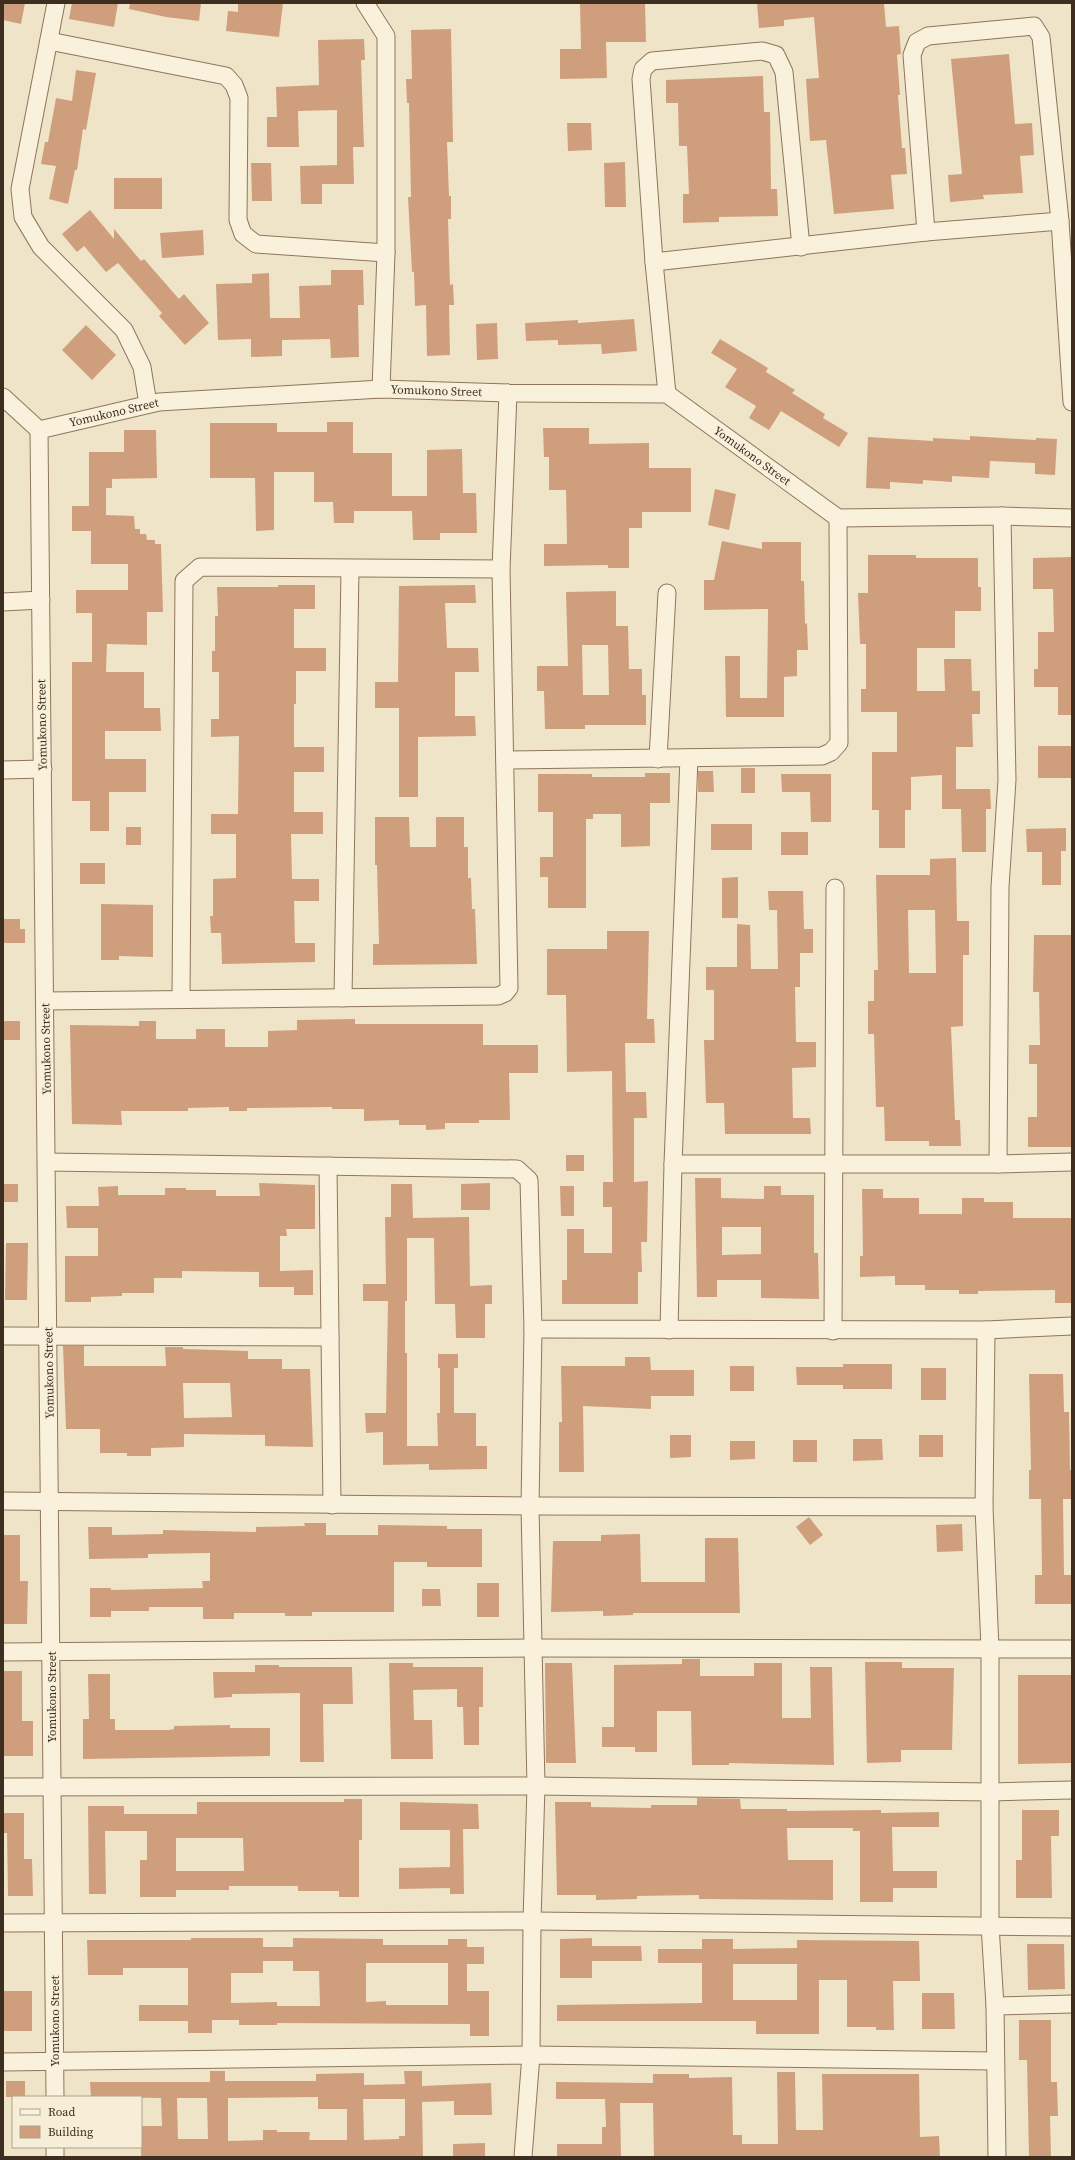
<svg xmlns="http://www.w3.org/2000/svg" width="1075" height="2160" font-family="'Source Serif 4',serif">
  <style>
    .building { fill: #cf9f7d; fill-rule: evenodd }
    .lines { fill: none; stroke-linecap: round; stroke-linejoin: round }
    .minor-casing { stroke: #8d765c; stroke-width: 19 }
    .minor { stroke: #faf1dc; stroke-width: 17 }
    .labels { text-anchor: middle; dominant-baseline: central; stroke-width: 3; stroke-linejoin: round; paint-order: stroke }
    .street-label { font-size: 12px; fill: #3d2e20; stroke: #f7eed8 }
  </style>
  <rect width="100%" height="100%" fill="#f0e4c8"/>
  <!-- building -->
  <g class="building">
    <path d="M3,3H25L21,24L3,20Z"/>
    <path d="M72,3H118L114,27L69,19Z"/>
    <path d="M130,3H201L199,21L166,17L129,9Z"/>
    <path d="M238,3H283L279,37L226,31L228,11L238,12Z"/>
    <path d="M580,3H645L646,42H606L607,78L560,79V49H581Z"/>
    <path d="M757,3H884L886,27L899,26L901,54L897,55L900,95H898L902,148H905L907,174L891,175L894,209L834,214L826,140L810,141L806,79L819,78L814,17L784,20V26L759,28Z"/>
    <path d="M451,29L453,142H447L449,196H451V219H448L450,285L453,284L454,305H449L450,355L427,356L426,305L415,306L414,272H412L408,197H411L409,103H407L406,79H412L411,30Z"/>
    <path d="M364,39L365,60H361L364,147H353L354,184H322V204H301L300,166L337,165V110L298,111L299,147H267V117H277L276,87L319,85L318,40Z"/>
    <path d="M1009,54L1015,124L1032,123L1034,155L1020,156L1023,193L983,195L984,199L950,202L948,175L962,174L951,59Z"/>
    <path d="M76,70L96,73L86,130L83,129L77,170H75L68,204L49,199L56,166L41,164L45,142H48L56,98L72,101Z"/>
    <path d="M763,76L764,112H770L771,189H777L778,216L719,217V222L683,223V194H689L687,146H679L678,103H666V80Z"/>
    <path d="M567,123H591L592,150L568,151Z"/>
    <path d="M625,162L626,207H605L604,163Z"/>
    <path d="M251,163H271L272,201H252Z"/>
    <rect x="114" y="178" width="48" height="31"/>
    <path d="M90,210L114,239V229L141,261L144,259L179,299L184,294L209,323L185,345L159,316L162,313L118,263L106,272L84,246L77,252L62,234Z"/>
    <path d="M203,230L204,255L162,258L160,233Z"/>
    <path d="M331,270H363L364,305H358L359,357L331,358L330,339L282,340V356L251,357V339L218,340L216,284L252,283V274L269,273L270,318H300L299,286L331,285Z"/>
    <path d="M634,319L637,351L602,354L601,344L558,345V340L526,341L525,323L578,320V323Z"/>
    <path d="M497,323L498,359L477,360L476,324Z"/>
    <path d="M86,325L116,355L92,380L62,350Z"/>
    <path d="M720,339L768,368L766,372L795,390L792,393L825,414L823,418L848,433L839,447L781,411L769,430L749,418L756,406L725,387L737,369L711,353Z"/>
    <path d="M327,422H353V453H392V496H427V450L462,449L463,493H476L477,533H440V540H413L412,511H354V523H334L333,502H314V472H274V530L256,531L255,478H210V423H277V432H327Z"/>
    <path d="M543,428H589V444L649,443V468H691V512H642V528H629V568H608V565L544,566V544H567L566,490H549V457H544Z"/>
    <path d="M124,430H156L157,478L112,479V488H106V515L134,516L135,529H140V534H146L147,540H155V544H161L163,612H147V645L107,644L106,672H144V708H160L161,731H105V759H146V792H109V831H90V801H72V662H92V613H76V590H128V564H91V531H72V506H89V452H124Z"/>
    <path d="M970,436L1036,440V438L1057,439L1055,475L1035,474V463L990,461L989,478L952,476V482L923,480V484L890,482V489L866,488L868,437L933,441V438L970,440Z"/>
    <path d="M715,489L736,494L729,530L708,525Z"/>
    <path d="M722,541L762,549V542H801V581H804L805,624L807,623L808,650H797V676L784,677V717H726L725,656H740V698H767L768,609L704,610V580H714Z"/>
    <path d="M868,555H916V558H978V587H981V611H955V648H917V691H945L944,659H971L972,691H980V714H972L973,747H956V789H990L991,809H986V852H962L961,809H942V775L911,777V810H905V848H879V810H872V752H897V712H861V689H866V644H860L858,593H868Z"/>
    <path d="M1072,557V715H1058V687H1034V669H1038V632H1054L1053,589H1033V558Z"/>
    <path d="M278,585H315V609H294V648H326V671H296V704H294V747H324V772H294V812H323V834H291L292,879H319V901H294L295,943H315V962L222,964L221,933H211L210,916H213V879L236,878V834H211V814H238L239,736L211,737V719H219V672H212V651H215V616H218L217,587H278Z"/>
    <path d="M475,585L476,603H445L447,648H478L479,672H455V716H475L476,736L418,737V797H399V708H375V682H398L399,586Z"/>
    <path d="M616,591V626H628L629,669H642V695H646V725H585V729H545L544,691H537V666H568L566,592ZM582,645H608L609,695H583Z"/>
    <rect x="1038" y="746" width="34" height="32"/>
    <rect x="741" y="768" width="14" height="25"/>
    <path d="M698,771H713L714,792H698Z"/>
    <path d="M645,773H670V803H650V846L621,847V814H593V819H586V908H548V877H540V857H553V812H538V774H592V777H645Z"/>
    <path d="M781,774H831V822H811L810,792H782Z"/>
    <path d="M375,817H409L410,847H436V817H464V847H468V878H471L472,909H475L477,964L373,965V944H379L377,865H375Z"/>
    <rect x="711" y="824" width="41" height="26"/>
    <rect x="126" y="827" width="15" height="18"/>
    <path d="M1066,828V851H1061V885H1042V852H1027L1026,829Z"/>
    <rect x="781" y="832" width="27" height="23"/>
    <path d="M956,858L957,921H969V955H963V1026L951,1027L955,1120H960L961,1146H929V1141H885L884,1107H876L874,1034H868V1001H874V970H878L876,875H930V859ZM908,910H935L936,973H909Z"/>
    <rect x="80" y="863" width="25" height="21"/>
    <path d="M738,877V918H722V878Z"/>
    <path d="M768,891H803L804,929H813V953H800V987H795L796,1042H816V1067L792,1068L793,1118H810L811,1134H725L724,1103H706L704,1040H714V990H706V967H737V924L750,925L751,969H778L777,910H769Z"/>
    <path d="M101,904L153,905V957L119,956V960H101Z"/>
    <path d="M3,919H20V929H25V943H3Z"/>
    <path d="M607,931H649L647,1019H654L655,1043H625L626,1092H646L647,1118H634V1182L648,1181L647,1242H641L642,1272H638V1304H562V1280H567V1229H584V1253H612V1207H603V1182H613L612,1071L567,1072L566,995H547V949H607Z"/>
    <path d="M1034,935H1072V1147H1028V1117H1037V1064H1029V1045H1040L1039,992H1033Z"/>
    <path d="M355,1019V1024H483V1045H538V1073H509L510,1120H479V1123H445V1129L426,1130V1125H399V1120L364,1121V1109H332V1107L247,1108V1111H229V1107L188,1108V1111H121L122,1125L72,1124L70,1025L139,1026V1021H156V1039H196V1029H225V1047H268V1031L297,1030V1020Z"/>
    <rect x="3" y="1021" width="17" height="19"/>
    <rect x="566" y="1155" width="18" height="16"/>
    <path d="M695,1178H721V1198L764,1199V1186H781V1195H814V1253H818L819,1299L761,1298V1280H717V1297H697ZM722,1227H761V1254L722,1255Z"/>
    <path d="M259,1183L315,1185V1229H286L287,1236H280V1271L313,1270V1295H294V1287H259V1272L182,1271V1278H154V1293H122V1296L91,1297V1302H65V1256H98V1228H67L66,1206H99L98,1187L118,1186V1195H165V1188H186V1190H216V1196H260Z"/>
    <path d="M490,1183V1210H461V1184Z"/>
    <rect x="3" y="1184" width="15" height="18"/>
    <path d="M391,1184H412L413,1218L469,1217L470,1286L492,1285V1304H485V1338H456L455,1304H435L434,1238H407V1301H405V1353H407V1446H438L437,1413H440V1368H438V1354H458V1368H454V1413H476V1446H487V1469L429,1470V1464L383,1465V1432L366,1433L365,1413H386L388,1301H363V1284H386L385,1217H391Z"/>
    <path d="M560,1186H574V1216H561Z"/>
    <path d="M862,1189H883V1198H919V1214H962V1198H984V1202H1013V1218H1072V1303H1055V1290L978,1291V1294H959V1290H925V1285H895V1276L860,1277V1256H863Z"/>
    <path d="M6,1243H28L27,1300H5Z"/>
    <path d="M63,1346H84V1366H166L165,1347H183V1349L248,1351V1359H282V1369H310L313,1447L265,1446V1435L184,1434V1447L151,1448V1456H127V1453H100V1429H66ZM183,1383H230L232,1417L184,1418Z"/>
    <path d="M625,1357H650L651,1370H694V1396H651V1409L583,1406L584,1472H559V1422H562L561,1366H625Z"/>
    <path d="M843,1364H892V1389H843V1385H797L796,1367H843Z"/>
    <rect x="730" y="1366" width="24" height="25"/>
    <rect x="921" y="1368" width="25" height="32"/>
    <path d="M1029,1374H1063L1064,1412H1069L1070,1470H1072V1499H1063L1064,1575H1072V1604H1035V1575H1042L1041,1499H1029V1470H1031Z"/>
    <path d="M670,1435H691V1457L670,1458Z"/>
    <rect x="919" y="1435" width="24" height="22"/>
    <path d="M853,1439H882L883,1460L853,1461Z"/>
    <rect x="793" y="1440" width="24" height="22"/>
    <path d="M730,1441H755V1459L730,1460Z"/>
    <path d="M809,1517L823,1535L810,1545L796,1527Z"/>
    <path d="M304,1523H326V1535H378V1525L447,1526V1529H482V1567H427V1562H394V1612H312V1616H285V1613H234V1619H203V1607H149V1611H111V1617H90V1588H111V1590L203,1588L202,1581H210V1553L148,1554V1558L89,1559L88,1527H112V1535L163,1534V1530L256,1532V1527L305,1526Z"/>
    <path d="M962,1524L963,1551L937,1552L936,1525Z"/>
    <path d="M640,1534L641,1582H705V1538H738L740,1613H633V1615L603,1616V1611L551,1612L553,1541H601V1535Z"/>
    <path d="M3,1535H20V1581H28L27,1624H3Z"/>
    <rect x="477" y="1583" width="22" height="34"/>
    <path d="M422,1589H440L441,1606H422Z"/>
    <path d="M682,1659H700V1676H754V1663H782V1718H811L810,1667H832L834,1765L729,1763V1765H692L691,1711H657V1752H635V1747H602V1727H614V1665L682,1664Z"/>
    <path d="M865,1662H902V1668H954L952,1750H901V1762L867,1763Z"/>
    <path d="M389,1663H413V1667H483V1707H479V1745H464L463,1707H457V1689L413,1690L414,1720H432L433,1759H391Z"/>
    <path d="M545,1663H572L576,1763H546Z"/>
    <path d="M255,1665H279V1667H352L353,1704H323L324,1762H300V1693L232,1694V1697L214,1698L213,1672H255Z"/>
    <path d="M3,1671H22V1721H33V1756H3Z"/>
    <path d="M88,1674H110V1719H115V1730H169L174,1729V1726L230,1725V1728H270V1756L83,1759V1719H89Z"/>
    <path d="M1018,1675H1072V1763L1018,1764Z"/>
    <path d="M697,1798L740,1799L741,1809H787V1811L881,1810V1813L939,1812V1827H892L893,1871H937V1888H893V1902H860V1831H853V1828H787L788,1860H833V1900L699,1899V1895L637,1896V1899L596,1900V1895H557L555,1802H591V1807L651,1808V1805H697Z"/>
    <path d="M344,1799H362V1840H359V1897H339V1891H298V1886H229V1890H176V1897H140V1860H147V1831H105L106,1894H89L88,1806H124V1814H197V1802H344ZM176,1838H243L244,1871H176Z"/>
    <path d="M400,1802L478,1804L479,1829H463L464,1894H450V1888L399,1889V1868L450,1867V1830H400Z"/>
    <path d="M1022,1810H1059V1836H1051L1052,1898H1016V1860H1022Z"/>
    <path d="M4,1813H24V1859H32L33,1896H8L7,1833H4Z"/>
    <path d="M191,1938H263V1947H293V1938L383,1939V1945H448V1939H467V1947H484V1964H467V1991H489V2036H470V2024L277,2023V2025H239V2020H212V2033H188V2021H139V2005H188V1968H123V1975H88L87,1940H191ZM263,1961H293V1971H319L320,2006H277V2002L231,2003V1973H263ZM366,1963H448V2005H386V2001L366,2002Z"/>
    <path d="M592,1938V1946H641L642,1961H592V1978H560V1939Z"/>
    <path d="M702,1939H733V1949L797,1948V1940L919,1941L920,1981H893L894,2030H876V2027H847V1980H819V2034H756V2021H557V2005L702,2003V1963H658V1949H702ZM733,1964H797V2000H733Z"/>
    <path d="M1027,1944H1064L1065,1989L1028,1990Z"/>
    <rect x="3" y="1991" width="29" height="40"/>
    <path d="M922,1993H954L955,2029H922Z"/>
    <path d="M1019,2020H1051V2082H1057L1058,2116H1050L1051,2157H1029L1027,2060H1019Z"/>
    <path d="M210,2071H225V2081H316V2074L364,2073V2085L405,2084L404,2071H422V2086L491,2083L492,2115H454V2101L422,2102L423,2157H141V2126H162L161,2098L91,2097L90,2082H210ZM318,2097V2109H347V2140H309L310,2132H277V2130H263V2140L228,2141V2098ZM177,2098H207L208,2139H178ZM363,2099H405V2136H399V2139L364,2140Z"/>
    <path d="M777,2072H795L796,2130H823L822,2074H919L920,2137L939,2136L940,2157H654L653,2103H620L621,2157H557V2144H602V2127H606L605,2099H556V2082L653,2083V2074H689V2078L732,2077L733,2135H742V2144H778Z"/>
    <rect x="6" y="2081" width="19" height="16"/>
    <path d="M485,2143V2157H453V2144Z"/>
  </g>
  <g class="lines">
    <!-- minor casing -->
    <g class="minor-casing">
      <g id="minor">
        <path d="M56,3L20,189L23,217L41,247L124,330L142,367L148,404"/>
        <path d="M365,3L386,36V253L381,389"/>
        <path d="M49,41L226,76L234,85L239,98L238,220L243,234L256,244L386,253"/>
        <path d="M926,232L912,55L917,42L928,36L1034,26L1041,37L1060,221L1072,402"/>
        <path d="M654,262L926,232L1060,221"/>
        <path d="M667,394L654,262L641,79L643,69L652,61L762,51L776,55L784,72L801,247"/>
        <path d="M3,397L39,430"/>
        <path d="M3,602L41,600"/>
        <path d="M658,759L667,593"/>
        <path d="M505,760L822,756L831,752L839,743L838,518"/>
        <path d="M3,770L43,769"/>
        <path d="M343,998L350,569"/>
        <path d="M181,999L184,581L200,567L501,569"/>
        <path d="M45,1001L498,996L505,993L509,988L501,569L508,393"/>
        <path d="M47,1162L517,1169L529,1180L533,1329L986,1330L1072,1326"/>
        <path d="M673,1164H998L1072,1162"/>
        <path d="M998,1164L1000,887L1007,780L1002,516"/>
        <path d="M328,1166L332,1505"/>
        <path d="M669,1330L673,1164L689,758"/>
        <path d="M986,1330L984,1507L990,1649V1925L995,2006L997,2157"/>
        <path d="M833,1331L835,888"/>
        <path d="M3,1336L330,1337"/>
        <path d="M3,1501L530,1506L984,1507"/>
        <path d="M3,1652L532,1648L1072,1649"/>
        <path d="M3,1787L536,1786L990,1792L1072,1790"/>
        <path d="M3,1923L532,1921L1072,1927"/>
        <path d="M995,2006L1072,2004"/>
        <path d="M3,2062L531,2055L994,2061"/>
        <path id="s1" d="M55,2097L39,430L159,402L381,389L508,393L667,394L838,518L1002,516L1072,518"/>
        <path d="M55,2157V2147"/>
        <path d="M523,2157L531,2055L532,1921L536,1786L530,1506L533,1329"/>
      </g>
    </g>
    <!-- minor -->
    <use href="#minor" class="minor"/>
  </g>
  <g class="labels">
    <!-- street labels -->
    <g class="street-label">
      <text stroke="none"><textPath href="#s1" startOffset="2068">Yomukono Street</textPath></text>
      <text stroke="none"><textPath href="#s1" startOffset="1744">Yomukono Street</textPath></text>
      <text stroke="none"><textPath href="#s1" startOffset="2404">Yomukono Street</textPath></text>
      <text transform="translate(42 725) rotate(-91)">Yomukono Street</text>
      <text transform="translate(46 1049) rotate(-91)">Yomukono Street</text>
      <text transform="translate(49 1373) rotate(-91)">Yomukono Street</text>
      <text transform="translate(52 1697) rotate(-90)">Yomukono Street</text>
      <text transform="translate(55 2021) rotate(-90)">Yomukono Street</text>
    </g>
  </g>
  <!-- border -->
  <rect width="1075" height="2160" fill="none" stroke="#3d2e20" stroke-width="8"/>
  <!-- legend -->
  <rect x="12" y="2096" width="130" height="52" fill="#f7eed8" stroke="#ada18e"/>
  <rect x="20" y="2109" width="20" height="6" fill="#faf1dc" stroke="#ada18e"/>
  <text x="48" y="2116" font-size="12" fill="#3d2e20">Road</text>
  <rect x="20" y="2126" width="20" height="12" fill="#cf9f7d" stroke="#ada18e"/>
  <text x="48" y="2136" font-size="12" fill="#3d2e20">Building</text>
</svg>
